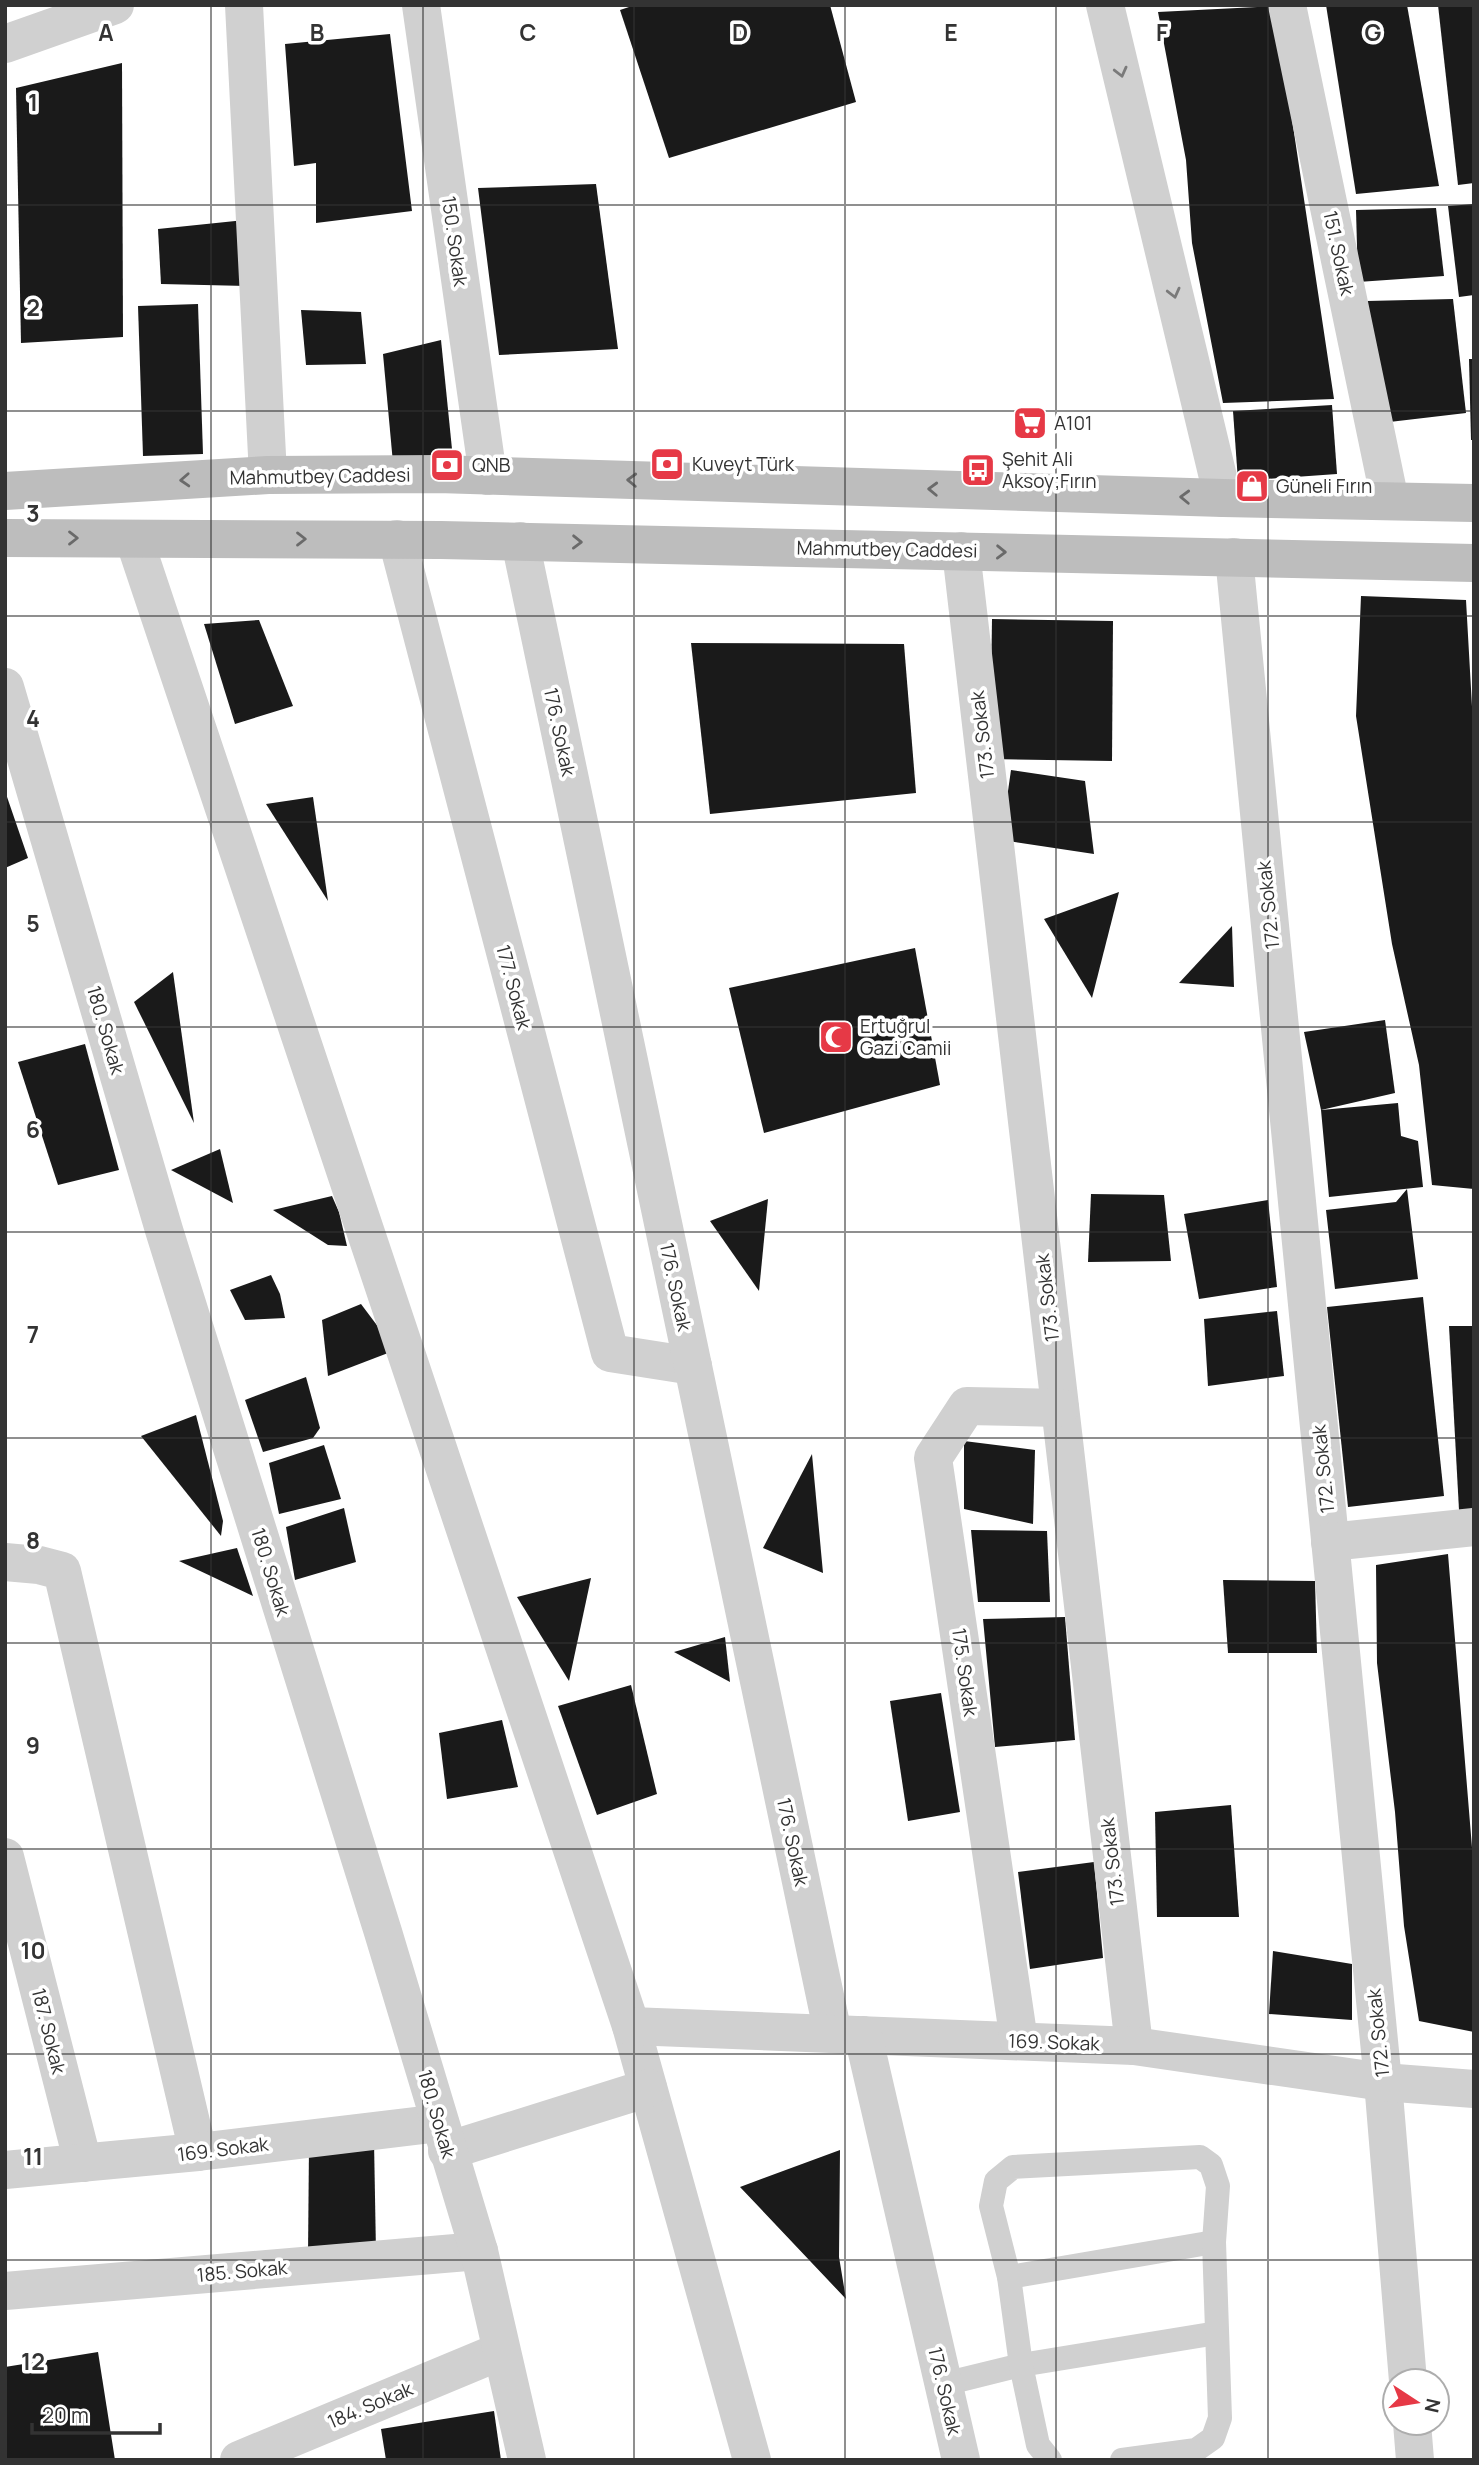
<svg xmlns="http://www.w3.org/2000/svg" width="1479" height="2465" font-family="Manrope,sans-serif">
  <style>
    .building { fill: #1a1a1a }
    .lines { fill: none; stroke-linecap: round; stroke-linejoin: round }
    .service { stroke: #d0d0d0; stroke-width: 24 }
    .minor { stroke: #d0d0d0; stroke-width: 38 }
    .tertiary { stroke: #d0d0d0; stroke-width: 38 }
    .secondary { stroke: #bdbdbd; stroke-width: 38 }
    .oneway { stroke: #7a7a7a }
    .oneway2 { stroke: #6a6a6a }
    .grid { fill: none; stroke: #333; stroke-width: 2; stroke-opacity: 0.55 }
    .labels { text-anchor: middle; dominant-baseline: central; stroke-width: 7; stroke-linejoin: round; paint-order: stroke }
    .street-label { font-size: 19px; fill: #333; stroke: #fff }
    .poi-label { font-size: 19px; fill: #333; stroke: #fff; text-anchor: start }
    .grid-label { font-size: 23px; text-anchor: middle; font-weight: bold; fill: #333; stroke: #fff; stroke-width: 7; stroke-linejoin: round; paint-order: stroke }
  </style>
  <rect width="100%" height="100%" fill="#fff"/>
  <!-- building -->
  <g class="building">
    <path d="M635,5H830L856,102L669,158L620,10Z"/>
    <path d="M1326,5H1407L1439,186L1356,194Z"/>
    <path d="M1438,5H1474V183L1458,185Z"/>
    <path d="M1275,6L1334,399L1223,403L1192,243L1186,160L1158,12Z"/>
    <path d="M390,34L412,211L316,223V163L294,166L285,44Z"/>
    <path d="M122,63L123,337L21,343L16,88Z"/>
    <path d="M596,184L618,349L499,355L478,188Z"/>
    <path d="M1474,204V295L1459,297L1448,206Z"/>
    <path d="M1436,208L1444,276L1358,282L1356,210Z"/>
    <path d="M245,220L247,286L161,284L158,229Z"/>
    <path d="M1453,299L1466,413L1381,423L1367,301Z"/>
    <path d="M198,304L203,454L143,456L138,306Z"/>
    <path d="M301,310L361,312L366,364L306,365Z"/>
    <path d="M441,340L453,459L394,474L383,354Z"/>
    <path d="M1469,359H1474V440H1471Z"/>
    <path d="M1332,405L1337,474L1238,481L1233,411Z"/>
    <path d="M1361,596L1466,600L1474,742V1189L1432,1185L1419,1065L1392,944L1356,716Z"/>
    <path d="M992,619L1113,621L1112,761L990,759Z"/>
    <path d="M259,620L293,706L235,724L204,624Z"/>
    <path d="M691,643L904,644L916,793L710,814Z"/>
    <path d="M1011,770L1085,781L1094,854L1001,840Z"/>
    <path d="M5,791L28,858L5,868Z"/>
    <path d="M313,797L328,901L266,804Z"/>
    <path d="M1119,892L1092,998L1044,919Z"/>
    <path d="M1232,926L1234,987L1179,983L1205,955Z"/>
    <path d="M915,948L940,1085L764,1133L729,988Z"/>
    <path d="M173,972L194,1123L134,1002Z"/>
    <path d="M1385,1020L1395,1093L1321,1110L1304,1032Z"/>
    <path d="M85,1044L119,1170L58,1185L18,1062Z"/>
    <path d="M1398,1103L1401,1136L1418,1141L1423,1187L1329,1197L1321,1110Z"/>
    <path d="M220,1149L233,1203L171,1170Z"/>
    <path d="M1407,1189L1418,1279L1335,1289L1326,1210L1396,1202Z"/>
    <path d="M1091,1194L1164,1195L1171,1261L1088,1262Z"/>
    <path d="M332,1196L339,1212L347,1246L328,1245L273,1210Z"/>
    <path d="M768,1199L759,1291L710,1221Z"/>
    <path d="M1268,1200L1277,1287L1199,1299L1184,1214Z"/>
    <path d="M271,1275L280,1294L285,1318L245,1320L230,1290Z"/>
    <path d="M1423,1297L1444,1496L1348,1507L1327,1307Z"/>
    <path d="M361,1304L388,1340V1353L328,1376L322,1320Z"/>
    <path d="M1277,1311L1284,1376L1208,1386L1204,1319Z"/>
    <path d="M1449,1326H1474V1511L1459,1510Z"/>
    <path d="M306,1377L320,1428L313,1438L263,1452L245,1400Z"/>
    <path d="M196,1415L223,1521L221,1536L141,1436Z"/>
    <path d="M964,1441L1035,1450L1033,1524L964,1509Z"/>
    <path d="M324,1445L341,1499L279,1514L269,1463Z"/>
    <path d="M812,1454L823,1573L763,1548Z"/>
    <path d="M344,1508L356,1562L295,1580L286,1527Z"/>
    <path d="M971,1530L1047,1531L1050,1602H978Z"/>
    <path d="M237,1548L253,1596L179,1561Z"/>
    <path d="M1448,1554L1474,1872V2032L1419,2021L1404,1926L1395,1812L1377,1663L1376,1565Z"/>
    <path d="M591,1578L569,1681L517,1597Z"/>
    <path d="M1223,1580L1315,1581L1317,1653H1228Z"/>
    <path d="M1065,1617L1075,1740L995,1747L983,1619Z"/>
    <path d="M725,1637L730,1682L674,1652Z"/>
    <path d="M631,1685L657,1794L597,1815L558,1706Z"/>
    <path d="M941,1693L960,1812L908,1821L890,1701Z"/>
    <path d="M502,1720L518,1787L447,1799L439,1733Z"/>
    <path d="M1231,1805L1239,1917H1157L1155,1812Z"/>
    <path d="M1094,1862L1103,1958L1030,1969L1018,1872Z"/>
    <path d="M1273,1951L1352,1964V2020L1269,2014Z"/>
    <path d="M374,2141L376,2253L308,2255L309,2145Z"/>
    <path d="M840,2150L839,2257L846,2299L740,2187Z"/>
    <path d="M98,2352L115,2460H5V2367Z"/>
    <path d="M494,2411L501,2460H386L381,2429Z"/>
  </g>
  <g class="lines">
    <!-- service -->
    <g class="service">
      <path d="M1009,2277L1214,2242"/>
      <path d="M944,2384L1021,2365L1217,2333"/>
      <path d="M1050,2460L1038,2445L1021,2365L1009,2277L991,2206L996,2181L1013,2167L1200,2157L1211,2165L1218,2186L1214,2242L1220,2418L1213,2438L1196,2450L1122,2460"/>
    </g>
    <!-- minor -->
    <g class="minor">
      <path d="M244,5L268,475"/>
      <path d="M421,5L488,476"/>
      <path d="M1105,5L1223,498"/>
      <path d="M1287,5L1390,501"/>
      <path d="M5,44L115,5"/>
      <path d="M134,539L631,2026L752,2460"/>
      <path d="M397,539L610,1353L693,1366"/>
      <path d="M520,541L833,2034"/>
      <path d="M961,551L1134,2046"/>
      <path d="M1234,557L1383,2082L1408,2381"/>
      <path d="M1330,1542L1474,1527"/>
      <path d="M5,1562L39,1565L62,1571L198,2152"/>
      <path d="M5,1857L83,2163"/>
      <path d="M631,2026L1134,2046L1383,2082L1474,2089"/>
      <path d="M863,2035L961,2460"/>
      <path d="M1019,2041L933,1458L967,1406L1060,1408"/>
      <path d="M447,2151L648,2088"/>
      <path d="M5,2170L198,2152L440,2123"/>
      <path d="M5,2291L479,2251"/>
      <path d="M1412,2423L1415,2460"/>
      <path d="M239,2460L501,2351"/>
    </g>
    <!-- tertiary -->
    <path class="tertiary" d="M5,687L164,1230L383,1932L479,2251L527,2460"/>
    <!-- secondary -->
    <g class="secondary">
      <path d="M5,491L268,475L438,474L1223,498L1474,503"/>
      <path d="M5,538L441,540L1474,563"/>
    </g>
  </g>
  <!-- one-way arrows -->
  <defs><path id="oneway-chevron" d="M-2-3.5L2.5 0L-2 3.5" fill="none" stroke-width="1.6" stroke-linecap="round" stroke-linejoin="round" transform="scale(1.75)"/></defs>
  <g class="oneway">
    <use href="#oneway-chevron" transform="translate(1121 72) rotate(76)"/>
    <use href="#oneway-chevron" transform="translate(1174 293) rotate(76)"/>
  </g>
  <g class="oneway2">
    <use href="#oneway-chevron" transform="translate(185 480) rotate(177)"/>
    <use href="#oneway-chevron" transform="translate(632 480) rotate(-178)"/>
    <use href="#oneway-chevron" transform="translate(933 489) rotate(-178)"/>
    <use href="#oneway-chevron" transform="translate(1185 497) rotate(-178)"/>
    <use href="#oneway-chevron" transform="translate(73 538)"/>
    <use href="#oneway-chevron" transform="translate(301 539)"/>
    <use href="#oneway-chevron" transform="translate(577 542) rotate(1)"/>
    <use href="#oneway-chevron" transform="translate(1001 552) rotate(1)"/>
  </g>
  <!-- grid -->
  <path class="grid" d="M211,5V2460M423,5V2460M634,5V2460M845,5V2460M1056,5V2460M1268,5V2460M5,205H1474M5,411H1474M5,616H1474M5,822H1474M5,1027H1474M5,1232H1474M5,1438H1474M5,1643H1474M5,1849H1474M5,2054H1474M5,2260H1474"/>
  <!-- icons -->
  <defs>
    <g id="supermarket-square" transform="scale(1.75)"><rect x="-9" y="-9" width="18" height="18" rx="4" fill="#e63946" stroke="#fff"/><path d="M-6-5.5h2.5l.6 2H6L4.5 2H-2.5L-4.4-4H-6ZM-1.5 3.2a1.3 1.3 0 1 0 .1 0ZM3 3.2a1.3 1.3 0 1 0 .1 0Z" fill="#fff"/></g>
    <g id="bank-square" transform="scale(1.75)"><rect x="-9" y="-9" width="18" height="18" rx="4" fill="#e63946" stroke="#fff"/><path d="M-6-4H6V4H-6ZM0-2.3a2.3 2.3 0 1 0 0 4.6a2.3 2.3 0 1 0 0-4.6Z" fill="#fff"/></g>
    <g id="bus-square" transform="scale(1.75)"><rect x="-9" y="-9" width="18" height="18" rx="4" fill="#e63946" stroke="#fff"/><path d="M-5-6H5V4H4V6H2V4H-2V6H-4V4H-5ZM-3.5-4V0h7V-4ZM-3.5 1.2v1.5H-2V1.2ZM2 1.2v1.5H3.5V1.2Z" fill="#fff"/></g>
    <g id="shop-square" transform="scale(1.75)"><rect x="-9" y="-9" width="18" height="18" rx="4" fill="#e63946" stroke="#fff"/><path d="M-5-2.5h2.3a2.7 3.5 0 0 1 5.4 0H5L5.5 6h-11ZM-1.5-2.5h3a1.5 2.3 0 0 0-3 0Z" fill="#fff"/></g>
    <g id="mosque-square" transform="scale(1.75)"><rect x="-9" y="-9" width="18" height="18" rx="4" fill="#e63946" stroke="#fff"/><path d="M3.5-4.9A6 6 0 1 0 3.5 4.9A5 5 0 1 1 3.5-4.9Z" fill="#fff"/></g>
  </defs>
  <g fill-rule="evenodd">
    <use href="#supermarket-square" x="1030" y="423"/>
    <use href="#bank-square" x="667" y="464"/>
    <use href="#bank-square" x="447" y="465"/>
    <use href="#bus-square" x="978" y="470"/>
    <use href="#shop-square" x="1252" y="486"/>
    <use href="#mosque-square" x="836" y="1037"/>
  </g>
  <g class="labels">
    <!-- street labels -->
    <g class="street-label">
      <text transform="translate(455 241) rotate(82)">150. Sokak</text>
      <text transform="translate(1339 253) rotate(78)">151. Sokak</text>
      <text transform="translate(320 476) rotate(-1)">Mahmutbey Caddesi</text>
      <text transform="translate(887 549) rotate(1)">Mahmutbey Caddesi</text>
      <text transform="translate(560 732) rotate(78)">176. Sokak</text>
      <text transform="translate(982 735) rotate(-97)">173. Sokak</text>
      <text transform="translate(1268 905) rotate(-96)">172. Sokak</text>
      <text transform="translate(514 987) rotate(75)">177. Sokak</text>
      <text transform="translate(106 1030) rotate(74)">180. Sokak</text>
      <text transform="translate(676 1287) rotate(78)">176. Sokak</text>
      <text transform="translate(1047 1298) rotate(-97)">173. Sokak</text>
      <text transform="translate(1323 1469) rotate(-96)">172. Sokak</text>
      <text transform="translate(271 1572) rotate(73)">180. Sokak</text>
      <text transform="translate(965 1672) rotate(82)">175. Sokak</text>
      <text transform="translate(793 1842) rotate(78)">176. Sokak</text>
      <text transform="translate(1112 1862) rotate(-97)">173. Sokak</text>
      <text transform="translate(49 2031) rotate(76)">187. Sokak</text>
      <text transform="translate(1378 2033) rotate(-96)">172. Sokak</text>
      <text transform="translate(1054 2042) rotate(2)">169. Sokak</text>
      <text transform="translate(437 2114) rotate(74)">180. Sokak</text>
      <text transform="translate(223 2149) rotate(-7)">169. Sokak</text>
      <text transform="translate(242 2271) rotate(-5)">185. Sokak</text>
      <text transform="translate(945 2391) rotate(77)">176. Sokak</text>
      <text transform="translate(370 2405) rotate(-23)">184. Sokak</text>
    </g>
    <!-- poi labels -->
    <g class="poi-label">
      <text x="1054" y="423">A101</text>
      <text x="1002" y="459">Şehit Ali<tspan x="1002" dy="22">Aksoy;Fırın</tspan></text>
      <text x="692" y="464">Kuveyt Türk</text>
      <text x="472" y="465">QNB</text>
      <text x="1276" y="486">Güneli Fırın</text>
      <text x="860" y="1026">Ertuğrul<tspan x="860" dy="22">Gazi Camii</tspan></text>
    </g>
  </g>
  <g class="grid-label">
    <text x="106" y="41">A</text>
    <text x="317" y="41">B</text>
    <text x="528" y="41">C</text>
    <text x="740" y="41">D</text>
    <text x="951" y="41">E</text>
    <text x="1162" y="41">F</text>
    <text x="1373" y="41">G</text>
    <text x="33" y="111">1</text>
    <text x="33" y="316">2</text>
    <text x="33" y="522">3</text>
    <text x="33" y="727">4</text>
    <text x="33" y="932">5</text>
    <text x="33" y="1138">6</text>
    <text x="33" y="1343">7</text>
    <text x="33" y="1549">8</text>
    <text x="33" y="1754">9</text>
    <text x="33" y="1959">10</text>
    <text x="33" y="2165">11</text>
    <text x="33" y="2370">12</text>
  </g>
  <!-- border -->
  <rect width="1479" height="2465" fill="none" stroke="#333333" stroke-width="14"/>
  <!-- north arrow -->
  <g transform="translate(1416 2402) rotate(102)"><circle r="33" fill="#ffffff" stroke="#adadad" stroke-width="2"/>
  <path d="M0-5L12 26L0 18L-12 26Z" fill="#e63946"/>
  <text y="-10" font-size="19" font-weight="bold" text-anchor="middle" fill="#333333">N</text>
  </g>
  <!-- scale -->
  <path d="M32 2423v10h128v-10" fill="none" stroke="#333333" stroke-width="3.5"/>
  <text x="42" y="2423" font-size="21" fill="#333333" stroke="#ffffff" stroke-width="5" paint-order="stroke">20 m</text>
</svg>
